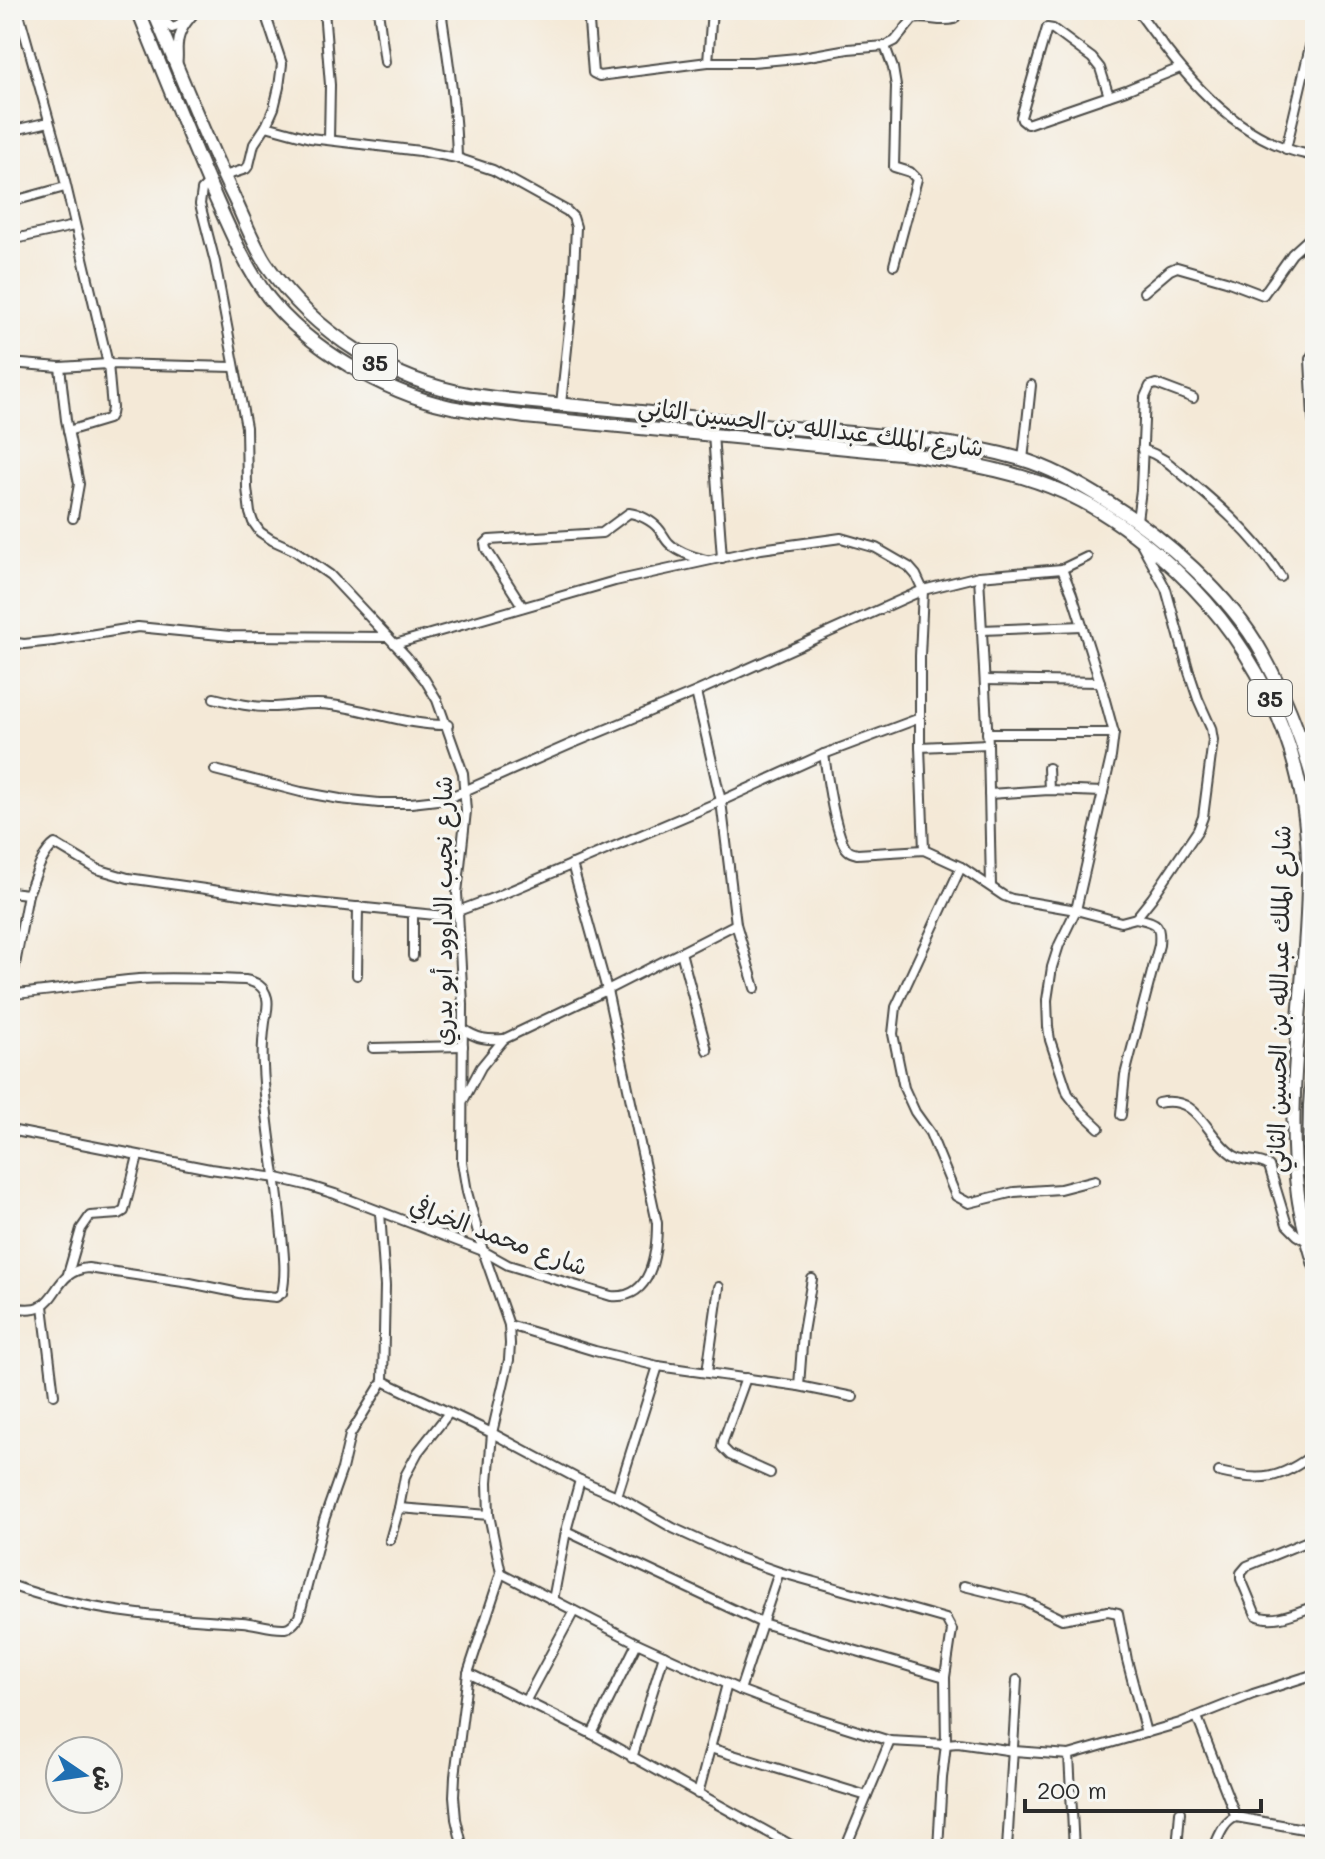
<svg xmlns="http://www.w3.org/2000/svg" width="1325" height="1859" font-family="Mali,'Playpen Sans Arabic',sans-serif">
  <style>
    .lines { fill: none; stroke-linecap: round; stroke-linejoin: round }
    .minor-casing { stroke: #494845; stroke-width: 12 }
    .highway-casing { stroke: #494845; stroke-width: 16 }
    .minor { stroke: #fff; stroke-width: 8 }
    .highway { stroke: #fff; stroke-width: 12 }
    .labels { text-anchor: middle; dominant-baseline: central; stroke-width: 7; stroke-linejoin: round; paint-order: stroke }
    .shield { fill: #f6f6f2; stroke: #686867; stroke-width: 2 }
    .shield-label { font-size: 22px; font-weight: bold; fill: #2b2b2b }
    .street-label { font-size: 24px; fill: #2b2b2b; stroke: #f6f6f2 }
  </style>
  <rect width="100%" height="100%" fill="#f6f6f2"/>
  <filter id="ink" filterUnits="userSpaceOnUse"><feTurbulence type="fractalNoise" baseFrequency=".0125" numOctaves="2"/><feDisplacementMap in="SourceGraphic" scale="16" xChannelSelector="R" yChannelSelector="G"/><feConvolveMatrix kernelMatrix="1 2 1 2 8 2 1 2 1" color-interpolation-filters="sRGB"/></filter>
  <filter id="wash" filterUnits="userSpaceOnUse"><feTurbulence type="fractalNoise" baseFrequency=".006" numOctaves="4" result="noise"/><feDisplacementMap in="SourceGraphic" scale="32" xChannelSelector="R" yChannelSelector="G"/><feGaussianBlur stdDeviation="1.8" result="paint"/><feColorMatrix in="noise" values="0 0 0 0 0 0 0 0 0 0 0 0 0 0 0 0 0 1.4 0 .05"/><feComposite in="paint" operator="in"/></filter>
  <g filter="url(#wash)">
    <rect width="100%" height="100%" fill="#f4e9d7"/>
  </g>
  <g filter="url(#ink)">
    <g class="lines">
      <!-- minor casing -->
      <g class="minor-casing">
        <g id="minor">
          <path d="M18,10L59,156L108,364L112,408L111,414L108,419L68,431"/>
          <path d="M324,10L330,85L329,140"/>
          <path d="M378,10L385,62"/>
          <path d="M441,10C448,59 456,108 457,158"/>
          <path d="M588,10L593,73L599,76L708,62H752L797,58L848,49L885,46"/>
          <path d="M1137,10C1177,65 1219,123 1285,148C1294,152 1305,154 1315,156"/>
          <path d="M157,14L172,28L178,26L183,20"/>
          <path d="M708,62L712,10"/>
          <path d="M177,64C179,57 177,51 178,44C179,30 188,20 197,10"/>
          <path d="M1109,96L1100,68L1092,58L1053,29L1047,28L1021,117L1022,120L1027,124L1126,90L1180,68"/>
          <path d="M266,126L310,138L420,151L457,158L493,170L567,211L573,217L576,227L573,293L561,404"/>
          <path d="M10,131L49,122"/>
          <path d="M1286,149L1315,25"/>
          <path d="M224,176L246,169L249,165L254,144L266,126L274,108L279,87L282,64L264,10"/>
          <path d="M209,183L202,190L200,204L215,262L246,427L247,488L250,513L253,522L260,532L272,540L294,550L330,575L406,656L425,680L437,700L463,773L466,811L457,893L463,1005L462,1162L467,1192L483,1251L509,1325L510,1344L509,1360L492,1433L488,1482L489,1515L501,1573L468,1673L455,1776L454,1796L456,1819L463,1849"/>
          <path d="M10,202L65,187"/>
          <path d="M10,240L74,226"/>
          <path d="M894,265L917,179L910,172L894,167L896,86L893,68L885,46L895,41L913,19C927,16 941,23 954,19L960,10"/>
          <path d="M1144,292L1170,270L1177,267L1226,281L1263,295L1292,254L1315,233"/>
          <path d="M1315,350L1310,359L1313,418L1315,431"/>
          <path d="M10,363L60,367L108,364L234,367"/>
          <path d="M60,367L66,420L79,484L73,518"/>
          <path d="M713,434L722,558"/>
          <path d="M1142,449L1154,454L1166,461C1208,496 1251,530 1281,577"/>
          <path d="M1023,460L1031,385"/>
          <path d="M1137,520L1141,490L1145,397L1150,386L1156,384L1193,398"/>
          <path d="M1062,569L1072,594L1100,682L1114,733L1111,757L1076,910L1059,945L1052,967L1047,1000L1048,1027L1050,1040L1068,1094L1082,1112L1099,1128"/>
          <path d="M979,576L988,744L991,886"/>
          <path d="M523,607L486,549L485,544L489,540L602,533L629,513C639,514 652,521 658,528C663,533 665,540 670,544C679,553 694,557 706,560"/>
          <path d="M982,630L1082,626"/>
          <path d="M10,642L24,644L53,641L138,627L230,636L388,637"/>
          <path d="M395,644L615,581L761,549L841,538L876,548L909,567L916,575L923,590L920,656V747L924,850"/>
          <path d="M985,680L1100,682"/>
          <path d="M696,692L721,801L736,924L755,988"/>
          <path d="M214,698C234,703 254,708 275,707C294,706 312,702 331,705C371,710 407,726 448,725"/>
          <path d="M987,733H1114"/>
          <path d="M920,747L988,744"/>
          <path d="M824,754C827,775 834,831 846,848C850,853 851,852 857,854L924,850L961,867L1004,896L1012,899L1076,910L1121,922L1136,918L1152,898L1198,830L1203,817L1213,740L1211,728L1198,699L1189,672L1166,589L1141,543"/>
          <path d="M1048,768L1049,790"/>
          <path d="M215,770L301,792L340,799L379,803H411L446,799L571,744L696,692L923,590L979,576L1062,569L1087,557"/>
          <path d="M989,794L1049,790L1103,792"/>
          <path d="M961,867L896,1007L893,1034L904,1088L915,1112L930,1133L956,1196L969,1203L1014,1192L1060,1189L1095,1180"/>
          <path d="M10,892L28,894C35,878 41,854 55,844L97,869L128,878L276,899L445,916L498,896L721,801L824,754L920,718"/>
          <path d="M681,952L707,1050"/>
          <path d="M413,956V914"/>
          <path d="M357,975L358,907"/>
          <path d="M10,992L28,894"/>
          <path d="M10,994C54,992 96,982 139,979C174,977 210,979 245,980C256,982 264,986 267,998C269,1006 266,1014 265,1022C263,1037 262,1051 263,1066C265,1119 276,1172 281,1225C283,1247 287,1272 282,1293L276,1297L244,1294L190,1283L88,1268C46,1272 63,1321 10,1306"/>
          <path d="M463,1029C477,1039 487,1040 504,1039"/>
          <path d="M373,1048L463,1046"/>
          <path d="M464,1099L481,1067L504,1039L607,990L736,924"/>
          <path d="M1158,1103C1200,1094 1205,1136 1233,1155C1245,1163 1258,1158 1269,1166L1287,1225L1297,1235L1307,1241"/>
          <path d="M1121,1115L1125,1075L1159,945C1161,922 1156,923 1136,918"/>
          <path d="M10,1130L210,1169L277,1178L306,1185L335,1194L483,1251L508,1265L611,1296C652,1300 657,1253 657,1223L607,990L572,864"/>
          <path d="M68,1274L81,1229L90,1216L119,1214L124,1211L138,1156"/>
          <path d="M43,1306L54,1395"/>
          <path d="M509,1325L595,1351L658,1366L799,1386L853,1397"/>
          <path d="M707,1372L719,1287"/>
          <path d="M746,1378L723,1441L722,1447L730,1455L770,1473"/>
          <path d="M383,1381L492,1433L580,1480L617,1496L673,1528L734,1556L779,1572L946,1619L952,1630L945,1677L946,1744L942,1778L938,1849"/>
          <path d="M799,1386L803,1332L812,1279"/>
          <path d="M1219,1472C1261,1482 1280,1480 1315,1453"/>
          <path d="M617,1496L658,1366"/>
          <path d="M399,1508L489,1515"/>
          <path d="M566,1531L762,1623L945,1677"/>
          <path d="M1315,1538L1247,1566L1241,1573V1579L1256,1615C1273,1624 1297,1612 1315,1606"/>
          <path d="M390,1540L399,1508L405,1476L418,1452L448,1414"/>
          <path d="M501,1573L637,1643L740,1690L804,1714L890,1741L946,1744L958,1743L1014,1751L1069,1755L1180,1723L1253,1694L1315,1674"/>
          <path d="M10,1585C85,1612 164,1618 242,1622C256,1623 271,1629 285,1628C292,1627 295,1622 299,1617L324,1520L342,1469L350,1435L383,1381L385,1286L380,1212"/>
          <path d="M964,1586L1025,1601L1062,1619L1108,1611L1118,1613L1127,1660L1146,1733"/>
          <path d="M553,1600L566,1531L580,1480"/>
          <path d="M468,1673L592,1734L798,1849"/>
          <path d="M740,1690L779,1572"/>
          <path d="M526,1700L574,1611"/>
          <path d="M1197,1717L1236,1817"/>
          <path d="M592,1734L637,1643"/>
          <path d="M710,1748L867,1796"/>
          <path d="M1069,1755L1074,1849"/>
          <path d="M632,1758L664,1655"/>
          <path d="M698,1794L727,1684"/>
          <path d="M845,1849L890,1741"/>
          <path d="M1007,1849L1017,1680"/>
          <path d="M1177,1849L1180,1812"/>
          <path d="M1213,1849C1219,1837 1223,1822 1236,1817L1315,1831"/>
          <path d="M1310,1849L1315,1837"/>
        </g>
      </g>
      <!-- highway casing -->
      <g class="highway-casing">
        <g id="highway">
          <path d="M138,10C162,70 186,130 212,190C228,226 244,265 268,297C308,348 384,392 447,406C472,412 499,413 525,417L910,454C962,463 1014,470 1063,492C1098,507 1130,530 1159,555C1250,633 1306,740 1308,861C1310,972 1283,1085 1298,1195C1301,1218 1308,1242 1315,1265"/>
          <path d="M153,10C180,73 205,138 235,200C245,221 254,246 267,265C315,334 390,381 473,395C511,401 549,403 587,407C656,413 724,421 793,428C868,435 947,438 1021,459C1052,468 1080,484 1108,502C1164,537 1230,595 1262,653C1286,696 1303,741 1315,788"/>
          <path d="M1315,1036L1310,1106L1309,1160L1315,1194"/>
        </g>
      </g>
      <!-- minor -->
      <use href="#minor" class="minor"/>
      <!-- highway -->
      <use href="#highway" class="highway"/>
    </g>
  </g>
  <g class="labels">
    <!-- shield labels -->
    <g class="shield">
      <rect x="353" y="344" width="44" height="36" rx="6"/>
      <rect x="1248" y="680" width="44" height="36" rx="6"/>
    </g>
    <g class="shield-label">
      <text x="375" y="362">35</text>
      <text x="1270" y="698">35</text>
    </g>
    <!-- street labels -->
    <g class="street-label">
      <text transform="translate(811 426) rotate(7)">شارع الملك عبدالله بن الحسين الثاني</text>
      <text transform="translate(442 911) rotate(-90)">شارع نجيب الداوود أبو بدري</text>
      <text transform="translate(1278 999) rotate(-89)">شارع الملك عبدالله بن الحسين الثاني</text>
      <text transform="translate(499 1235) rotate(20)">شارع محمد الخرافي</text>
    </g>
  </g>
  <!-- margin -->
  <rect width="1325" height="1859" fill="none" stroke="#f6f6f2" stroke-width="40"/>
  <!-- north arrow -->
  <g transform="translate(84 1775) rotate(103)"><circle r="38" fill="#f6f6f2" stroke="#a5a5a2" stroke-width="2"/>
  <path d="M0-6L14 30L0 20L-14 30Z" fill="#1f6fb2"/>
  <text y="-12" font-size="22" font-weight="bold" text-anchor="middle" fill="#2b2b2b">ش</text>
  </g>
  <!-- scale -->
  <path d="M1025 1799v12h236v-12" fill="none" stroke="#2b2b2b" stroke-width="4"/>
  <text x="1037" y="1799" font-size="24" fill="#2b2b2b" stroke="#f6f6f2" stroke-width="6" paint-order="stroke">200 m</text>
</svg>
